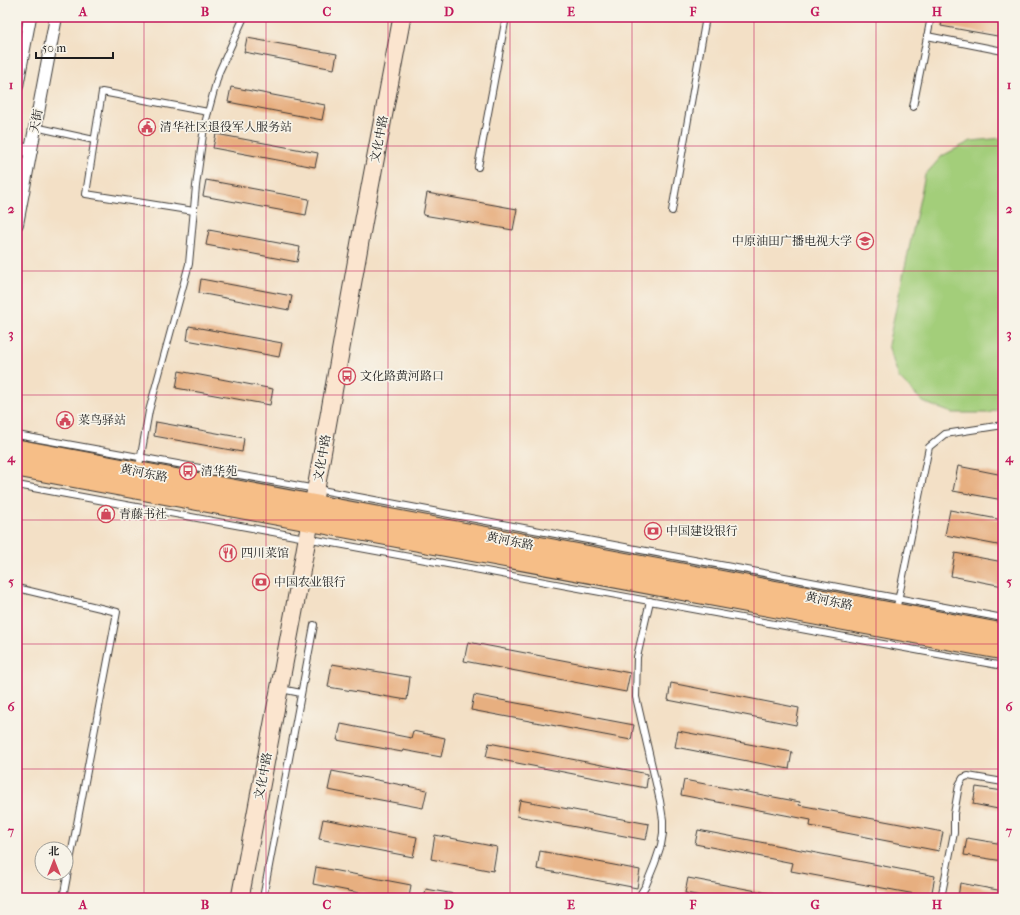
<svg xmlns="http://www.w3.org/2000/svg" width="1020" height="915" font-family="'IM FELL French Canon','Noto Serif SC',serif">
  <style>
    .green { fill: #a3ce7a; stroke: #60754b }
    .building { fill: #e7af80 }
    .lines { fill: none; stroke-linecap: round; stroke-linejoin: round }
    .lane-casing { stroke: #3c3936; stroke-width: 8 }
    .street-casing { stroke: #3c3936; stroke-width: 14 }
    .secondary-casing { stroke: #3c3936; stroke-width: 19 }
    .primary-casing { stroke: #3c3936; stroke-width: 21 }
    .lane { stroke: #fff; stroke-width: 6 }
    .street { stroke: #fff; stroke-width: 12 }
    .secondary { stroke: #fbe5cf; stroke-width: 17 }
    .primary { stroke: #f6be87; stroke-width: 19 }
    .grid { fill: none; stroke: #c2185b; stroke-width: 1; stroke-opacity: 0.55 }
    .labels { text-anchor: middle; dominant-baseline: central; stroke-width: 3.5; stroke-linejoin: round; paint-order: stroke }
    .street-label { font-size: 12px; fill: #1c1c1c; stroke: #f7f3e8 }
    .poi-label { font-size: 12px; fill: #1c1c1c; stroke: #f7f3e8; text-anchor: start }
    .neatline { fill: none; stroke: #c2185b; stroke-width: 1.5 }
    .grid-label { font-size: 13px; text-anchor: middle; font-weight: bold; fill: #c2185b }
  </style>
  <rect width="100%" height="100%" fill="#f7f3e8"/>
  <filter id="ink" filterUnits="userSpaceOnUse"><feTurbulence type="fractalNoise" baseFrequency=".025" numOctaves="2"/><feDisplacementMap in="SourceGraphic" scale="8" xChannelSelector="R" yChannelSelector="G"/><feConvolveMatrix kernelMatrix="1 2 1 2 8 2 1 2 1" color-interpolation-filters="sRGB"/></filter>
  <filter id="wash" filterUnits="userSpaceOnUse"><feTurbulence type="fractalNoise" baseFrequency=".012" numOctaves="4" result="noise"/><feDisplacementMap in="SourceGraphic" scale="16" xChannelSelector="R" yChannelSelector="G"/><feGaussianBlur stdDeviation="0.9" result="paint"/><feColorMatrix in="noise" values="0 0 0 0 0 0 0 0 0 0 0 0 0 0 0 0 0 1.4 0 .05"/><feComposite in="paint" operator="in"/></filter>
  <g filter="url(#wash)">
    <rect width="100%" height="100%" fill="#f3e0c6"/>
    <!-- green -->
    <path class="green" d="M1003,138V407L989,413H952L923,402L899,378L888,345L925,175L942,156L971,141Z"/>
    <g id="blocks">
      <!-- building -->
      <g class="building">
        <path d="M943,17H990L1003,19V37L941,26Z"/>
        <path d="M247,38L337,54L334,69L244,52Z"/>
        <path d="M231,87L325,105L322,120L228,102Z"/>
        <path d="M216,134L318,153L315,167L213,148Z"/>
        <path d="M206,180L309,199L306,215L203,196Z"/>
        <path d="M427,193L517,209L513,230L423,215Z"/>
        <path d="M209,230L300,247L297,262L206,245Z"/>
        <path d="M201,279L292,296L289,310L199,293Z"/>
        <path d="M189,326L282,343L279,357L187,340Z"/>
        <path d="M179,371L273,389L270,405L176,388Z"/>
        <path d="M156,422L244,438L242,452L154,436Z"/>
        <path d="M958,466L1003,475V500L953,491Z"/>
        <path d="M950,510L1003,520V546L945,535Z"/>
        <path d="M955,553L1003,562V586L951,576Z"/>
        <path d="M468,642L630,673L626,692L464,661Z"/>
        <path d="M332,664L410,677L407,700L328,687Z"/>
        <path d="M671,683L799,708L796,725L668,700Z"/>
        <path d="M474,695L634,725L631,740L471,710Z"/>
        <path d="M341,724L411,738L413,731L445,738L441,757L403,750L402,752L337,740Z"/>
        <path d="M678,731L792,752L789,769L675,747Z"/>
        <path d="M489,743L648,774L646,788L486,757Z"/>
        <path d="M332,771L427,790L423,808L328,790Z"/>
        <path d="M684,780L800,802L799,805L943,832L939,851L810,826L811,820L681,795Z"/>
        <path d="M976,787L1003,791V810L973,804Z"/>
        <path d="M520,800L649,824L646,840L517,816Z"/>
        <path d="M323,819L417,837L413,857L319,839Z"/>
        <path d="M698,830L935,876L931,897L791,871L793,863L695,844Z"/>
        <path d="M435,835L497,847L493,871L431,859Z"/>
        <path d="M967,838L1003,844V861L964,855Z"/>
        <path d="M540,851L640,870L637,888L537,869Z"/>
        <path d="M316,867L411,885L409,898H385L313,884Z"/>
        <path d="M688,878L773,894L772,898H712L685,893Z"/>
        <path d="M960,883L1003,891V898H958Z"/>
        <path d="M426,889L454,894V898H424Z"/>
      </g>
    </g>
  </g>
  <g filter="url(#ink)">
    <use href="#blocks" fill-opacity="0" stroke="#3c3936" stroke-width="1"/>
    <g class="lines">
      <!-- lane casing -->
      <g class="lane-casing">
        <g id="lane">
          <path d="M927,36L1003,51"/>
          <path d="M913,107L931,17"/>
          <path d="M35,127L94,140"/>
          <path d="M478,167L506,17"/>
          <path d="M194,211L86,194L102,92L208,112"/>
          <path d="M672,211L706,17"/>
          <path d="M17,435L316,489L1003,618"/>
          <path d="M140,461L149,411L189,264L196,186L204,127L219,72L244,17"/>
          <path d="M17,485L1003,666"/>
          <path d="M17,588L117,612L63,898"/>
          <path d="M896,611L929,447L945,434L1003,425"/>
          <path d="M281,689L301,693"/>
          <path d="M263,898L314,625"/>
          <path d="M638,898L646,885L655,863L661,845L663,833V820L660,801L636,697L637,657L650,601"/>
          <path d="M941,898L954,833V814L959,785L963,778L968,776L1003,782"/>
        </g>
      </g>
      <!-- street casing -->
      <g class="street-casing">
        <g id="street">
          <path d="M17,86L30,17"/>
          <path d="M17,148L31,151"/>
          <path d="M17,224L56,17"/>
        </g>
      </g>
      <!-- secondary casing -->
      <g class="secondary-casing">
        <path id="secondary" d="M240,898L299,584L364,219L402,17"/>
      </g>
      <!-- primary casing -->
      <g class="primary-casing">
        <g id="primary">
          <path d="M17,449L1003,633"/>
          <path d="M17,467L1003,650"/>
        </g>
      </g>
      <!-- lane -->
      <use href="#lane" class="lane"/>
      <!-- street -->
      <use href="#street" class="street"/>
      <!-- secondary -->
      <use href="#secondary" class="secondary"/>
      <!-- primary -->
      <use href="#primary" class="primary"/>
    </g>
  </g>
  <!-- grid -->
  <path class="grid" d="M144,17V898M266,17V898M388,17V898M510,17V898M632,17V898M754,17V898M876,17V898M17,146H1003M17,271H1003M17,395H1003M17,520H1003M17,644H1003M17,769H1003"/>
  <!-- icons -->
  <defs>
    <g id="civic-ring" transform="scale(0.9)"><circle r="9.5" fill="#f7f3e8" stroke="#d1495b" stroke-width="1.5"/><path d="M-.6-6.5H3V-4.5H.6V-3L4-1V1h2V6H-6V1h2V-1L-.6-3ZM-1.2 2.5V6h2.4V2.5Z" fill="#d1495b"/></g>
    <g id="university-ring" transform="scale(0.9)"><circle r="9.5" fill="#f7f3e8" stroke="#d1495b" stroke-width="1.5"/><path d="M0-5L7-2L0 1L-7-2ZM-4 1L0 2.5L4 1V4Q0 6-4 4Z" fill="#d1495b"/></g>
    <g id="bus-ring" transform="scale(0.9)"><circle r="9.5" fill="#f7f3e8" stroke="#d1495b" stroke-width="1.5"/><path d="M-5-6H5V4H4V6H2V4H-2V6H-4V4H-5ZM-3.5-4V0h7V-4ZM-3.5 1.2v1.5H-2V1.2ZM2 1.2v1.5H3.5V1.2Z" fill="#d1495b"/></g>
    <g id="shop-ring" transform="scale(0.9)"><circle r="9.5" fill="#f7f3e8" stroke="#d1495b" stroke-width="1.5"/><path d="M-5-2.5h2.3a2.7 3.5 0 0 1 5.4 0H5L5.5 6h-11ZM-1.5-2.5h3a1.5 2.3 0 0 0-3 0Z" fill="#d1495b"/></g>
    <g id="bank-ring" transform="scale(0.9)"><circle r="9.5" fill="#f7f3e8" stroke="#d1495b" stroke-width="1.5"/><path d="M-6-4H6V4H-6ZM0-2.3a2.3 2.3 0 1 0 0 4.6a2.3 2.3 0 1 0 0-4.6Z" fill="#d1495b"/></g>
    <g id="restaurant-ring" transform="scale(0.9)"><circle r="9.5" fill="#f7f3e8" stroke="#d1495b" stroke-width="1.5"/><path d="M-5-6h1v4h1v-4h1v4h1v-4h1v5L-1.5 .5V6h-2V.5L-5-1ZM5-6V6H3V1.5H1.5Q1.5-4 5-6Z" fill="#d1495b"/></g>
  </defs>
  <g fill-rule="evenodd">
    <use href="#civic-ring" x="147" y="127"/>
    <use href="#university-ring" x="865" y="241"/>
    <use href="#bus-ring" x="347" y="376"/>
    <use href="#civic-ring" x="65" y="420"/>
    <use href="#bus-ring" x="188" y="471"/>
    <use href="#shop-ring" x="106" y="514"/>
    <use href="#bank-ring" x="653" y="531"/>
    <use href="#restaurant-ring" x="228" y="553"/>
    <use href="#bank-ring" x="261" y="582"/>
  </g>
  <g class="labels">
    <!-- street labels -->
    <g class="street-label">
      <text transform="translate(36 121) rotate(-79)">天街</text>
      <text transform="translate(379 139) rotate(-79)">文化中路</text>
      <text transform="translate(322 458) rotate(-80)">文化中路</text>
      <text transform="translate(144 473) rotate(11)">黄河东路</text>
      <text transform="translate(510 541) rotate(11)">黄河东路</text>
      <text transform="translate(829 601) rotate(11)">黄河东路</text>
      <text transform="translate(263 776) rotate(-79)">文化中路</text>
    </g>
    <!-- poi labels -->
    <g class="poi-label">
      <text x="160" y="127">清华社区退役军人服务站</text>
      <text x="852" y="241" text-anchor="end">中原油田广播电视大学</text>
      <text x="360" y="376">文化路黄河路口</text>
      <text x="78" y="420">菜鸟驿站</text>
      <text x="201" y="471">清华苑</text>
      <text x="119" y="514">青藤书社</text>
      <text x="666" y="531">中国建设银行</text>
      <text x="241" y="553">四川菜馆</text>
      <text x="274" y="582">中国农业银行</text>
    </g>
  </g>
  <!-- margin -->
  <rect width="1020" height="915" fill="none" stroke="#f7f3e8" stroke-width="44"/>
  <!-- north arrow -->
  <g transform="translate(54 861)"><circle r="19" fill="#f7f3e8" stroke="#9f9d96"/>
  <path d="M0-3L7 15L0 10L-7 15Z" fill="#d1495b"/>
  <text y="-6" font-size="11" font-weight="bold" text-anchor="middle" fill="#1c1c1c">北</text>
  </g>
  <!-- scale -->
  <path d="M36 52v6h77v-6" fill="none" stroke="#1c1c1c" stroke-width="2"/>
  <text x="42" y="52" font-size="12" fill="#1c1c1c" stroke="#f7f3e8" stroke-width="3" paint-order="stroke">50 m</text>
  <rect x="22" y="22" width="976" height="871" class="neatline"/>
  <g class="grid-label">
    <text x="83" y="16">A</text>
    <text x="205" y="16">B</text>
    <text x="327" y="16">C</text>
    <text x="449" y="16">D</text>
    <text x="571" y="16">E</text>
    <text x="693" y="16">F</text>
    <text x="815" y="16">G</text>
    <text x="937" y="16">H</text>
    <text x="11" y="89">1</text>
    <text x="1009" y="89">1</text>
    <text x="11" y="213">2</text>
    <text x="1009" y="213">2</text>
    <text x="11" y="338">3</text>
    <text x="1009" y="338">3</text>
    <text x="11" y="462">4</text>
    <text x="1009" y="462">4</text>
    <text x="11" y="586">5</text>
    <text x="1009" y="586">5</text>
    <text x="11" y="711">6</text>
    <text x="1009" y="711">6</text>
    <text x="11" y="835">7</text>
    <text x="1009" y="835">7</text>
    <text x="83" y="909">A</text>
    <text x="205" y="909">B</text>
    <text x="327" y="909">C</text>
    <text x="449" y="909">D</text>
    <text x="571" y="909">E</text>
    <text x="693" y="909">F</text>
    <text x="815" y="909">G</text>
    <text x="937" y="909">H</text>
  </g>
</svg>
